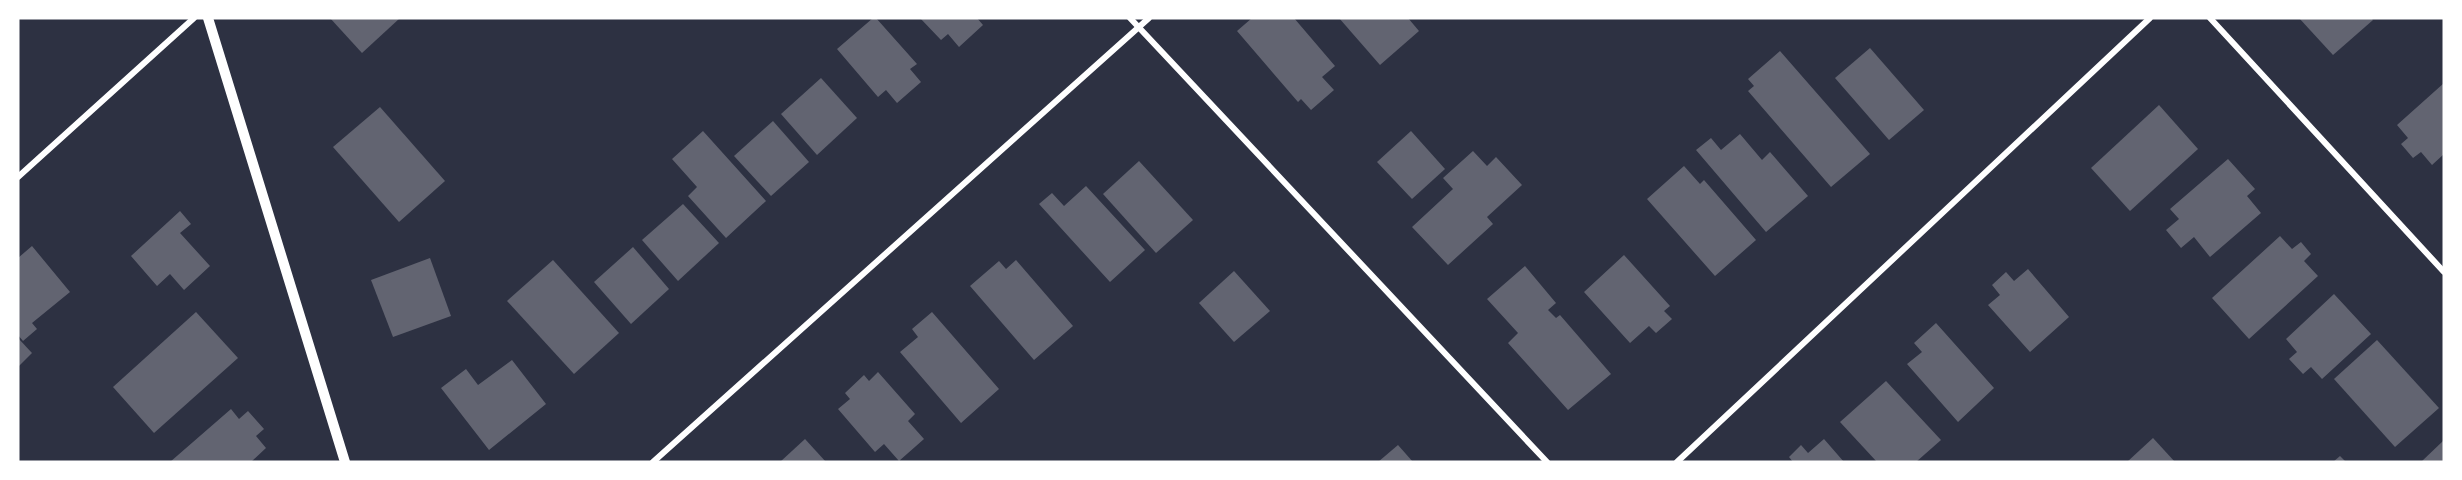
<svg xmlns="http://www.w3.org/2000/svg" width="2462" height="480" font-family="Overpass,sans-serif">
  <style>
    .building { fill: #626471 }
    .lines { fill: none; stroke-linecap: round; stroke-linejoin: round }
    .minor { stroke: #fff; stroke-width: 6 }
    .tertiary { stroke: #fff; stroke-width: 10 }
  </style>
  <rect width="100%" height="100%" fill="#2d3142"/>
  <!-- building -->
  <g class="building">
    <path d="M330,18H400L362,53Z"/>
    <path d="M873,18H876L917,64L910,69L921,82L897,103L886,90L878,97L837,49Z"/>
    <path d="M920,18H977L983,25L959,47L948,34L941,40Z"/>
    <path d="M1252,18H1294L1335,66L1322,77L1334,90L1311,110L1301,99L1298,102L1237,31Z"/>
    <path d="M1339,18H1408L1419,31L1380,65Z"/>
    <path d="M2299,18H2371L2373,20L2333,55Z"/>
    <path d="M1870,48L1924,110L1889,140L1835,78Z"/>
    <path d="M1780,51L1870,154L1831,187L1748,91L1754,86L1748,79Z"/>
    <path d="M821,78L857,118L817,155L781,114Z"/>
    <path d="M2444,83V154L2432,165L2421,152L2413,158L2401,144L2408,138L2397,125Z"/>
    <path d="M2159,105L2198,149L2130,211L2091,168Z"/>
    <path d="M380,107L445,181L399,222L333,147Z"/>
    <path d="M773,121L809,162L771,196L734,156Z"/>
    <path d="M703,131L766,201L726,238L688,196L697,187L672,159Z"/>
    <path d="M1411,131L1445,169L1412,199L1377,162Z"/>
    <path d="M1740,134L1762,160L1770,152L1808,196L1766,232L1696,150L1711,138L1721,150Z"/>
    <path d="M1473,151L1487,166L1496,157L1522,185L1487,217L1493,224L1448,265L1412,227L1453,189L1443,178Z"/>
    <path d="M2228,159L2255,189L2247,196L2261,213L2210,257L2194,237L2181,248L2166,230L2179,219L2170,209Z"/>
    <path d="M1139,161L1193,220L1156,253L1103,194Z"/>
    <path d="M1684,166L1700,184L1704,180L1756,240L1715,276L1647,199Z"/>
    <path d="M1086,186L1145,250L1110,282L1039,204L1052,193L1064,206Z"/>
    <path d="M683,204L719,243L678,281L642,240Z"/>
    <path d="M180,211L191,224L180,233L210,266L184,290L170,274L157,286L131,256Z"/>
    <path d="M2280,236L2292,249L2301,242L2311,254L2304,261L2318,276L2249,339L2212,298Z"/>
    <path d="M32,246L70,292L32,323L37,329L23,341L18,335V258Z"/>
    <path d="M633,247L669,289L631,324L594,282Z"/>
    <path d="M1624,255L1670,306L1664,311L1672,319L1656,333L1649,326L1630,343L1584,292Z"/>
    <path d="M430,258L451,316L393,337L371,280Z"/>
    <path d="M553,260L619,333L574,374L507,301Z"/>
    <path d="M1016,260L1073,326L1034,360L970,286L999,261L1006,269Z"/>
    <path d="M1525,266L1556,303L1548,310L1556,318L1560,315L1611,374L1568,410L1508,343L1518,333L1487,299Z"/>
    <path d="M2028,269L2069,317L2030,352L1988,305L2000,295L1992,285L2006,272L2014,281Z"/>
    <path d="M1234,271L1270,311L1234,342L1199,303Z"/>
    <path d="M2334,294L2371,334L2322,379L2311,367L2303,374L2289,359L2297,352L2286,339Z"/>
    <path d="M196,312L238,358L154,433L113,387Z"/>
    <path d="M932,312L999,389L961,423L900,352L918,337L912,329Z"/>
    <path d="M1936,323L1994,388L1958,422L1907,364L1922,352L1914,343Z"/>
    <path d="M18,338L32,353L18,367Z"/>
    <path d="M2377,340L2439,408L2395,447L2334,379Z"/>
    <path d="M512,360L546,404L489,450L441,388L466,369L478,385Z"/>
    <path d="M878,372L915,414L908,421L924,439L899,461L884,444L875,452L838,409L850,399L845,393L864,375L869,381Z"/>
    <path d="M1886,381L1941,440L1916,462H1877L1840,422Z"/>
    <path d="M231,409L239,419L248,411L264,429L256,436L266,448L251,462H170Z"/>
    <path d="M2153,438L2175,462H2127Z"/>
    <path d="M805,439L826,462H780Z"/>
    <path d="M1824,439L1844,462H1793L1789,457L1801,445L1808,453Z"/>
    <path d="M2444,440V462H2421Z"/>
    <path d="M1398,445L1413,462H1378Z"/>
    <path d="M2340,456L2346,462H2333Z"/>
  </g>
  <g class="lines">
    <!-- minor -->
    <g class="minor">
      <path d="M1130,18L1547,462"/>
      <path d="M2210,18L2444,272"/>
      <path d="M18,177L194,18"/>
      <path d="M653,462L1149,18"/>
      <path d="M1677,462L2150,18"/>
    </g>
    <!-- tertiary -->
    <path class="tertiary" d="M208,18L345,462"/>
  </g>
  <!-- border -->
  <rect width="2462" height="480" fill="none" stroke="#ffffff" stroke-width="39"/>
</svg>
